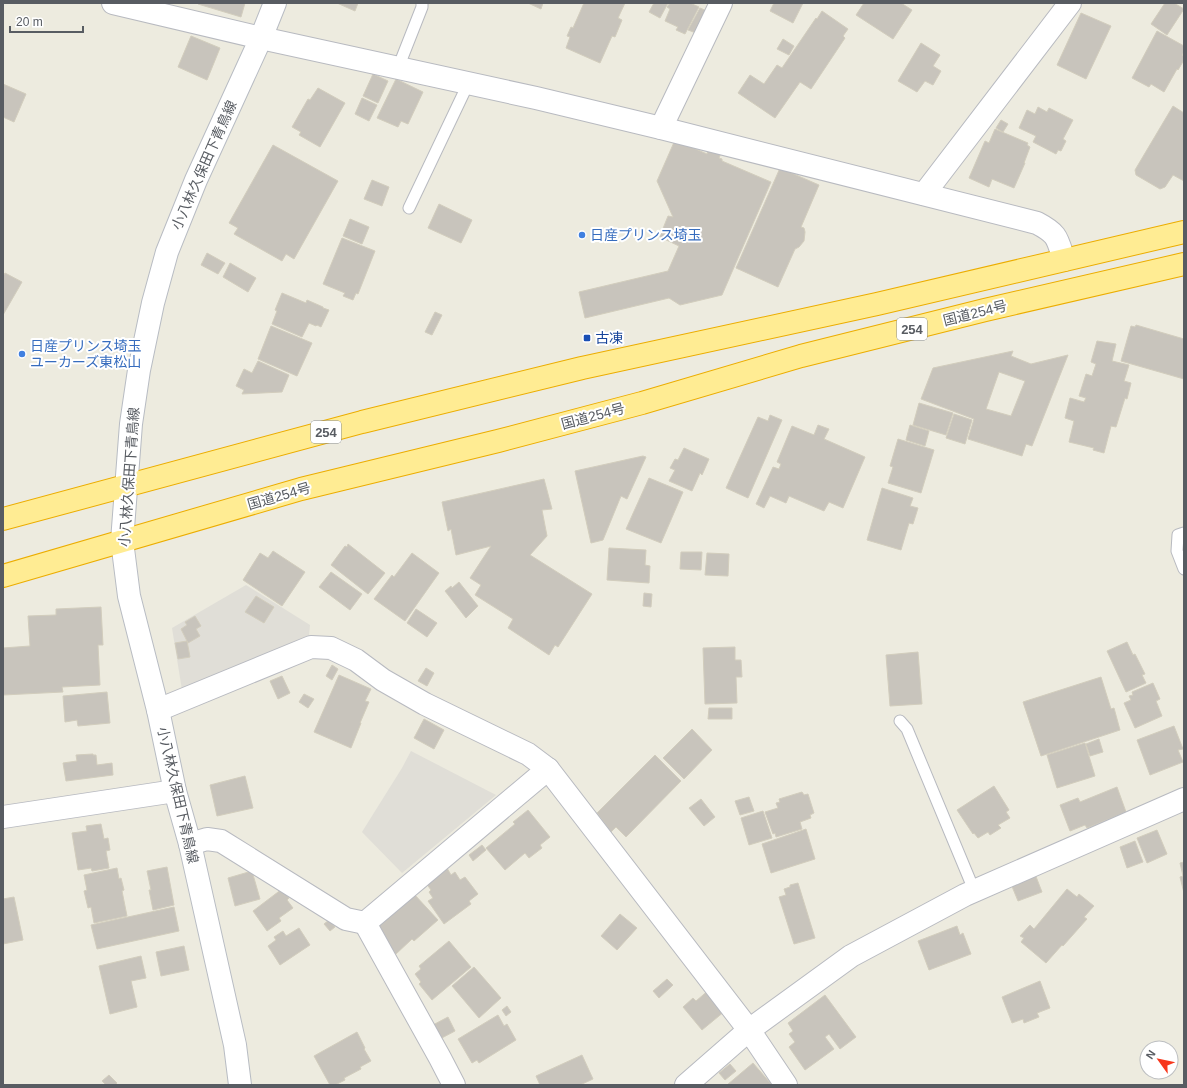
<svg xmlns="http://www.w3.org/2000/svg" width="1187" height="1088" font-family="Arial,'Noto Sans JP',sans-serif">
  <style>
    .industrial { fill: #e0ded7 }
    .building { fill: #c8c4bc; stroke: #d2cdbd; fill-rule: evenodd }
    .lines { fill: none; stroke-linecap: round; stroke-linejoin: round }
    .service-casing { stroke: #b8bac0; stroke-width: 13 }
    .minor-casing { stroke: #b8bac0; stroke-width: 24 }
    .secondary-casing { stroke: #b8bcc3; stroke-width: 24 }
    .trunk-casing { stroke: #ecad00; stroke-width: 24 }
    .service { stroke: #fff; stroke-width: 11 }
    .minor { stroke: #fff; stroke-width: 22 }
    .secondary { stroke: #fff; stroke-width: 22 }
    .trunk { stroke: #ffec93; stroke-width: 22 }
    .shop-dot { fill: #3f7fe0; stroke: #fff; stroke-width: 1.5 }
    .transit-dot { fill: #1a4fb4; stroke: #fff; stroke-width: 1.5 }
    .labels { text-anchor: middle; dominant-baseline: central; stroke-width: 4; stroke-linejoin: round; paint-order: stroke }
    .shield { fill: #fff; stroke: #8a8d91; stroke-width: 1 }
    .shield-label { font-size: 13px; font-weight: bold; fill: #585c62 }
    .street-label { font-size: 14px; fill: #585c62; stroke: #fff }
    .shop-label { font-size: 14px; fill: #366cbe; stroke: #fff; text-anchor: start }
    .transit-label { font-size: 14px; fill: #164399; stroke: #fff; text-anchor: start }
  </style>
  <rect width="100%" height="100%" fill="#edebdf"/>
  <!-- industrial -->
  <g class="industrial">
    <path d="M246,585L310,625L309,635L182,690L172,628Z"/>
    <path d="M411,751L496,795L402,873L362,832L402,768Z"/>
  </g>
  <!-- building -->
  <g class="building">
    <path d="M198,3H245L241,17L198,4Z"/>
    <path d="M337,3H358L355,11Z"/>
    <path d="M528,3H543L541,9Z"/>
    <path d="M584,3H625L618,18L622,20L615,37L612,36L600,63L566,48L570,37L567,36L571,27L573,28Z"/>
    <path d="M654,3H668L660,18L649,12Z"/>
    <path d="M670,3H690L699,7L685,34L676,30L678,27L665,21L670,9L667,7Z"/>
    <path d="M774,3H803L793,23L770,11Z"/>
    <path d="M864,3H901L912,10L893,39L856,15Z"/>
    <path d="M1165,3H1174L1184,9L1167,35L1151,24Z"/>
    <path d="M700,8L707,11L696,33L688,30Z"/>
    <path d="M822,11L848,29L843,36L845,38L811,89L800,82L775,118L738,93L750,75L764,84L777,65L782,68L816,18L817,19Z"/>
    <path d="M1081,13L1111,26L1086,79L1057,65Z"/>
    <path d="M1157,31L1184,46V52L1182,55L1184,56V60L1178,70L1177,69L1164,92L1151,84L1149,87L1132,78Z"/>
    <path d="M191,36L220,48L207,80L178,67Z"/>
    <path d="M783,39L794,46L789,55L777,49Z"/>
    <path d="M921,43L940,55L933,66L941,71L933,85L925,81L917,92L898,81Z"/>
    <path d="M373,74L388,81L378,103L363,96Z"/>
    <path d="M396,79L423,92L408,124L401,121L398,127L377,118Z"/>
    <path d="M3,84L26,94L14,122L3,117Z"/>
    <path d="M318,88L345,103L320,147L299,135L301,132L292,127L308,99L310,100Z"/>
    <path d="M362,98L377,105L369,121L355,114Z"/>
    <path d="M1173,106L1184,113V181L1173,175L1165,187L1160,189L1136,175L1135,170Z"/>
    <path d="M1038,107L1047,112L1049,108L1073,120L1063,139L1066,141L1061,151L1058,150L1056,154L1033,142L1036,136L1019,128L1027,110L1035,114Z"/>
    <path d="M1001,120L1008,124L1003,132L996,128Z"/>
    <path d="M995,129L1028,143L1027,145L1030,147L1024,163H1025L1014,188L992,179L989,187L969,178L985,141L989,143Z"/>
    <path d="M675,140L707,154L709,147L721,153L719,158L722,159V161L771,182L722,295L680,305L669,298L585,318L579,292L668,271L679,246L660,237V236L668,216L673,217L657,181Z"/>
    <path d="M273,145L338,181L294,259L286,254L282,261L234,234L238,228L229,223Z"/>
    <path d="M780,168L819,185L801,227L804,228L805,232L804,241L799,247L795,249L778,287L736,268Z"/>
    <path d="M372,180L389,187L382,206L364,199Z"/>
    <path d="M439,204L472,220L461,243L428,228Z"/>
    <path d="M350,219L369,227L362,244L343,236Z"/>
    <path d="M342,238L375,251L358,294L356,293L353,300L343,296L345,293L323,284Z"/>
    <path d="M207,253L225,263L218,274L201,265Z"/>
    <path d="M230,263L256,278L248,292L223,277Z"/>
    <path d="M5,273L22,282L3,315V276Z"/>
    <path d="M282,293L306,303L307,300L323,307V308L329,310L321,327L317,325L316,326L309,323L302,337L272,324L277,311L275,310Z"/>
    <path d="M435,312L442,315L432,335L425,332Z"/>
    <path d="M1136,325L1184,339V379L1121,361L1131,326L1135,327Z"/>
    <path d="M271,326L312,343L297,376L258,359Z"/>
    <path d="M1097,341L1116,344L1112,361L1129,365L1124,381L1131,383L1127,399L1125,398L1116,427L1111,426L1104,453L1093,450L1094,448L1069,442L1074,421L1065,418L1070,398L1084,402L1086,398L1079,396L1086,374L1092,376L1096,364L1091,362Z"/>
    <path d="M1013,351L1011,356L1031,364L1068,355L1032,446L1026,444L1022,456L968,439L974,419L921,399L933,368ZM999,372L1025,381L1011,416L986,409Z"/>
    <path d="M258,361L289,375L282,392L242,394L244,390L236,386L244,369L252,373Z"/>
    <path d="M919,403L953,413L946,435L913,425Z"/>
    <path d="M954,414L972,420L965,444L946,438Z"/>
    <path d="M770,415L782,420L748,498L726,488L758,417L768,421Z"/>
    <path d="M818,425L829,429L824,439L865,457L843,508L829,502L824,511L789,496L786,503L770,496L764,508L756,504L773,467L779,469L781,464L777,462L792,426L814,435Z"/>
    <path d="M910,425L929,431L925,446L906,440Z"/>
    <path d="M898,439L934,450L921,493L888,483L893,467L890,466Z"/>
    <path d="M684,448L709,459L702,475L700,473L692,491L669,481L675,470L670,468L675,459L678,460Z"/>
    <path d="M643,456L646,457L627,499L621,496L603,540L591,543L575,471Z"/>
    <path d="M649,478L683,492L661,543L626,529Z"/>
    <path d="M544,479L552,509L542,510L547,536L530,555L592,594L558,647L555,645L549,655L508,628L513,619L475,595L481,585L470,578L491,546L456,555L451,529L448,531L442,502Z"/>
    <path d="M882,488L913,498L910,506L918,508L913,524L909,523L901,550L867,540Z"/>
    <path d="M348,544L385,573L368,594L331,565L345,546L347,547Z"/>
    <path d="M609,548L646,550L645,565L650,566L649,583L607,580Z"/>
    <path d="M273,551L305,572L282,606L243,580L260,553L268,558Z"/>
    <path d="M681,552H702L701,570L680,569Z"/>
    <path d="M412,553L439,573L405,621L374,599L392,575L394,577Z"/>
    <path d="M707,553L729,554L728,576L705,575Z"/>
    <path d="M331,572L362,594L350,610L319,587Z"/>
    <path d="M459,582L478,606L466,618L445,591L451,586L452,588Z"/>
    <path d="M644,593L652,594L651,607L643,606Z"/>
    <path d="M256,596L274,607L264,623L245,612Z"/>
    <path d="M101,607L103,645H98L100,685L62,687L63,692L3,695V648L30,646L28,616L56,615V609Z"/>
    <path d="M416,609L437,623L427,637L407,623Z"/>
    <path d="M195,616L201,626L196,629L200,636L188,643L181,629L187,625L185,622Z"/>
    <path d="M187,641L190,657L178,659L175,643Z"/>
    <path d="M1127,642L1133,655L1135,654L1145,674L1142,675L1146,683L1126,692L1107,651Z"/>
    <path d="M735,647V660H741L742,677H736L737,703L705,704L703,648Z"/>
    <path d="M918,652L922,704L890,706L886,655Z"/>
    <path d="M332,665L338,669L332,680L326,676Z"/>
    <path d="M426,668L434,673L427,686L418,681Z"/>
    <path d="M339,675L371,689L365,701L369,702L360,723H361L351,748L314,732Z"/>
    <path d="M282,676L290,693L278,699L270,681Z"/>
    <path d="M1101,677L1111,709L1114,708L1120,730L1041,756L1023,702Z"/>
    <path d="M1153,683L1160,699L1156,701L1162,716L1135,728L1124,703L1131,700L1129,696L1133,695L1132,692Z"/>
    <path d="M107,692L110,723L78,726L77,720L65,722L63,696Z"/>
    <path d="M304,694L314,699L308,708L299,702Z"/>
    <path d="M709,708H732V719H708Z"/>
    <path d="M424,719L444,730L434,749L414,738Z"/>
    <path d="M1174,726L1183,749L1178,750L1183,762L1150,775L1137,740Z"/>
    <path d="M692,729L712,750L684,779L663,758Z"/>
    <path d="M1099,739L1103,752L1090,756L1086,744Z"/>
    <path d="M1085,743L1095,776L1057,788L1047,755Z"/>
    <path d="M93,754V755H96L97,765L112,763L113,775L66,781L63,763L77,761L76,755Z"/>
    <path d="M655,755L681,781L626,837L616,827L611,832L597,813Z"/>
    <path d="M245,776L253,808L217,816L210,785Z"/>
    <path d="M994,786L1009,810L1006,812L1010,818L998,825L1001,828L990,835L988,832L978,838L974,833L973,834L957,810Z"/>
    <path d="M1117,787L1126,812L1087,828L1085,825L1070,831L1060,805L1078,798L1080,802Z"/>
    <path d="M802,792L804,795L808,794L814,813L810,815L811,818L800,822L802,829L776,837L775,833L773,834L765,812L778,808L776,803L780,802L779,799Z"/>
    <path d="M749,797L754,811L740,815L735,801Z"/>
    <path d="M701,799L715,817L704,826L689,808Z"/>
    <path d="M528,810L550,837L540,845L542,848L529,858L525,853L505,870L486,848L515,824L513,822Z"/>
    <path d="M763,811L772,838L749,845L741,818Z"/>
    <path d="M101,824L104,839L108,838L110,850L106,851L109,868L92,871L91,868L78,870L72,833L87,831L86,826Z"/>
    <path d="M806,829L815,859L771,873L762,844Z"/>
    <path d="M1157,830L1167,854L1147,863L1137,838Z"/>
    <path d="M1135,841L1143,862L1127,868L1120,847Z"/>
    <path d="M482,845L486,850L473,861L469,855Z"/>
    <path d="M1184,862V893L1180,877L1183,876L1180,863Z"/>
    <path d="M167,867L174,905L153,910L149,890H151L147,871Z"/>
    <path d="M117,868L119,879L121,878L124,890L122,891L127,916L94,923L91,907L88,908L84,891L87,890L84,875Z"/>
    <path d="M447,868L451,875L455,872L460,880L465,877L478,894L469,901L471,904L444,924L428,901L433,898L429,892L431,890L426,883Z"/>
    <path d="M252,871L260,899L235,906L228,878Z"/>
    <path d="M1035,874L1042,892L1018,901L1011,884Z"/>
    <path d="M798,883L815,938L794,944L779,897L786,895L784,889L790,887V885Z"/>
    <path d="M282,889L289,898L287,900L293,908L279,918L281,921L267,931L253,911Z"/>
    <path d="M1067,889L1077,897L1079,894L1094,906L1084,917L1087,919L1063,946L1062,945L1046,963L1021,942L1024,938L1020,936L1030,925L1034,929Z"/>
    <path d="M414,894L438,920L414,941L412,939L396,954L381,938L377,928Z"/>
    <path d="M14,897L23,940L3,944V899Z"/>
    <path d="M174,907L179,931L97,949L91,925Z"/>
    <path d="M620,914L637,928L617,950L601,936Z"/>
    <path d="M329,920L335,927L330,931L324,924Z"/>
    <path d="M957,926L960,935L963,933L971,954L929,970L918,941Z"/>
    <path d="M299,928L310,945L280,965L268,946L276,940L274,937L283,931L286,936Z"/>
    <path d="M449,941L471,967L432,1000L419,984L421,982L415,974L421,969L419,966Z"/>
    <path d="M184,946L189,970L161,976L156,952Z"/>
    <path d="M141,956L146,978L131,981L137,1007L110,1014L99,966Z"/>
    <path d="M474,967L501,998L479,1018L452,986Z"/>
    <path d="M667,979L673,985L659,998L653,991Z"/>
    <path d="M1040,981L1050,1008L1037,1013L1039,1017L1024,1023L1023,1019L1012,1023L1002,997Z"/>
    <path d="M710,989L725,1011L702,1030L683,1007L693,998L696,1001Z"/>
    <path d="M825,995L856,1037L840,1049L829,1034L825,1037L834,1049L805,1070L789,1047L795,1042L789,1034L793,1031L788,1023Z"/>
    <path d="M507,1006L511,1012L506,1016L502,1010Z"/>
    <path d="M498,1015L504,1026L507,1024L516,1040L479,1063L477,1060L472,1063L458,1039Z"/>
    <path d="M448,1017L455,1031L438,1040L431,1026Z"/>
    <path d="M357,1032L365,1048L364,1049L371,1061L360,1067L361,1069L344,1078L345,1080L335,1085H330L314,1056Z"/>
    <path d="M582,1055L593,1079L580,1085H540L536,1076Z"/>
    <path d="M753,1063L772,1085H727Z"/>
    <path d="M730,1064L736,1071L725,1080L719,1073Z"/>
    <path d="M109,1075L117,1083L115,1085H106L102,1081Z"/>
  </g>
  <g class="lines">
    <!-- service casing -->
    <g class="service-casing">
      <g id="service">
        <path d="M398,68L422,7V3"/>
        <path d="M409,208L468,84"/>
        <path d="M1184,533L1178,535L1177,551L1184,569"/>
        <path d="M900,721L907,729L974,890"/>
      </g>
    </g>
    <!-- minor casing -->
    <g class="minor-casing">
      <g id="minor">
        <path d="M113,3L261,38L536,98L661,128L1037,223C1058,234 1057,238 1064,260"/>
        <path d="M661,128L721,3"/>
        <path d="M924,194L1070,3"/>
        <path d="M158,710L311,647L331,648L356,660L383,680L425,704L528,754L548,769L749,1030L786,1085"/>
        <path d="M3,817L175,791"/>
        <path d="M190,844L207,839L221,841L346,919L365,923L548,769"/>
        <path d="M365,923L440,1058L454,1085"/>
        <path d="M686,1085L749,1030L851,956L965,895L1184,799"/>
      </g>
    </g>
    <!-- secondary casing -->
    <g class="secondary-casing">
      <path id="secondary" d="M240,1085L235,1045L190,844L175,791L158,710L129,596L122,541L131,424L139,370L153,303L167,252L196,180L261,38L275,3"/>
    </g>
    <!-- trunk casing -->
    <g class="trunk-casing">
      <g id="trunk">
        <path d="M3,519L362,422L582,368L877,304L1184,232"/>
        <path d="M3,576L301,489L498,441L642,403L801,356L985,310L1184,264"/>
      </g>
    </g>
    <!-- service -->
    <use href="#service" class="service"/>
    <!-- minor -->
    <use href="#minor" class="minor"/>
    <!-- secondary -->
    <use href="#secondary" class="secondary"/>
    <!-- trunk -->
    <use href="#trunk" class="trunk"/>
  </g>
  <!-- markers -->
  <g class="shop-dot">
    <circle cx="582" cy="235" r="4"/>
    <circle cx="22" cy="354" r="4"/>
  </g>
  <rect class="transit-dot" x="583" y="334" width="8" height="8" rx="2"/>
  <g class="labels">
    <!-- shield labels -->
    <g class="shield">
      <rect x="897" y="318" width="30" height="22" rx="3"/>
      <rect x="311" y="421" width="30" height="22" rx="3"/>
    </g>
    <g class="shield-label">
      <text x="912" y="329">254</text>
      <text x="326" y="432">254</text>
    </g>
    <!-- street labels -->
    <g class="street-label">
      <text transform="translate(204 165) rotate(-66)">小八林久保田下青鳥線</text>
      <text transform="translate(975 313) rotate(-14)">国道254号</text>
      <text transform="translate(593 416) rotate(-15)">国道254号</text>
      <text transform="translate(129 477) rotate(-86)">小八林久保田下青鳥線</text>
      <text transform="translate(279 496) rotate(-16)">国道254号</text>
      <text transform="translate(178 795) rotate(77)">小八林久保田下青鳥線</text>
    </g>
    <!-- shop labels -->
    <g class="shop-label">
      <text x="590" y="235">日産プリンス埼玉</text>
      <text x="30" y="346">日産プリンス埼玉<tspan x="30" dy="16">ユーカーズ東松山</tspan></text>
    </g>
    <!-- transit labels -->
    <g class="transit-label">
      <text x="595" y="338">古凍</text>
    </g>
  </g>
  <!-- border -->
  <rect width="1187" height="1088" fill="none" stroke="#585c62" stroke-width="8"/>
  <!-- north arrow -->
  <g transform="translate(1159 1060) rotate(303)"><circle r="19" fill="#ffffff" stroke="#bcbec0"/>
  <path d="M0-3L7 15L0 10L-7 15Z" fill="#f7371c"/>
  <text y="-6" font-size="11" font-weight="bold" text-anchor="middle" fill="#585c62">N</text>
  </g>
  <!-- scale -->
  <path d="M10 26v6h73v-6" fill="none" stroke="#585c62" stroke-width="2"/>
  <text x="16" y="26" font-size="12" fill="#585c62" stroke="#ffffff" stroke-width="3" paint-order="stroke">20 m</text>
</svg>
